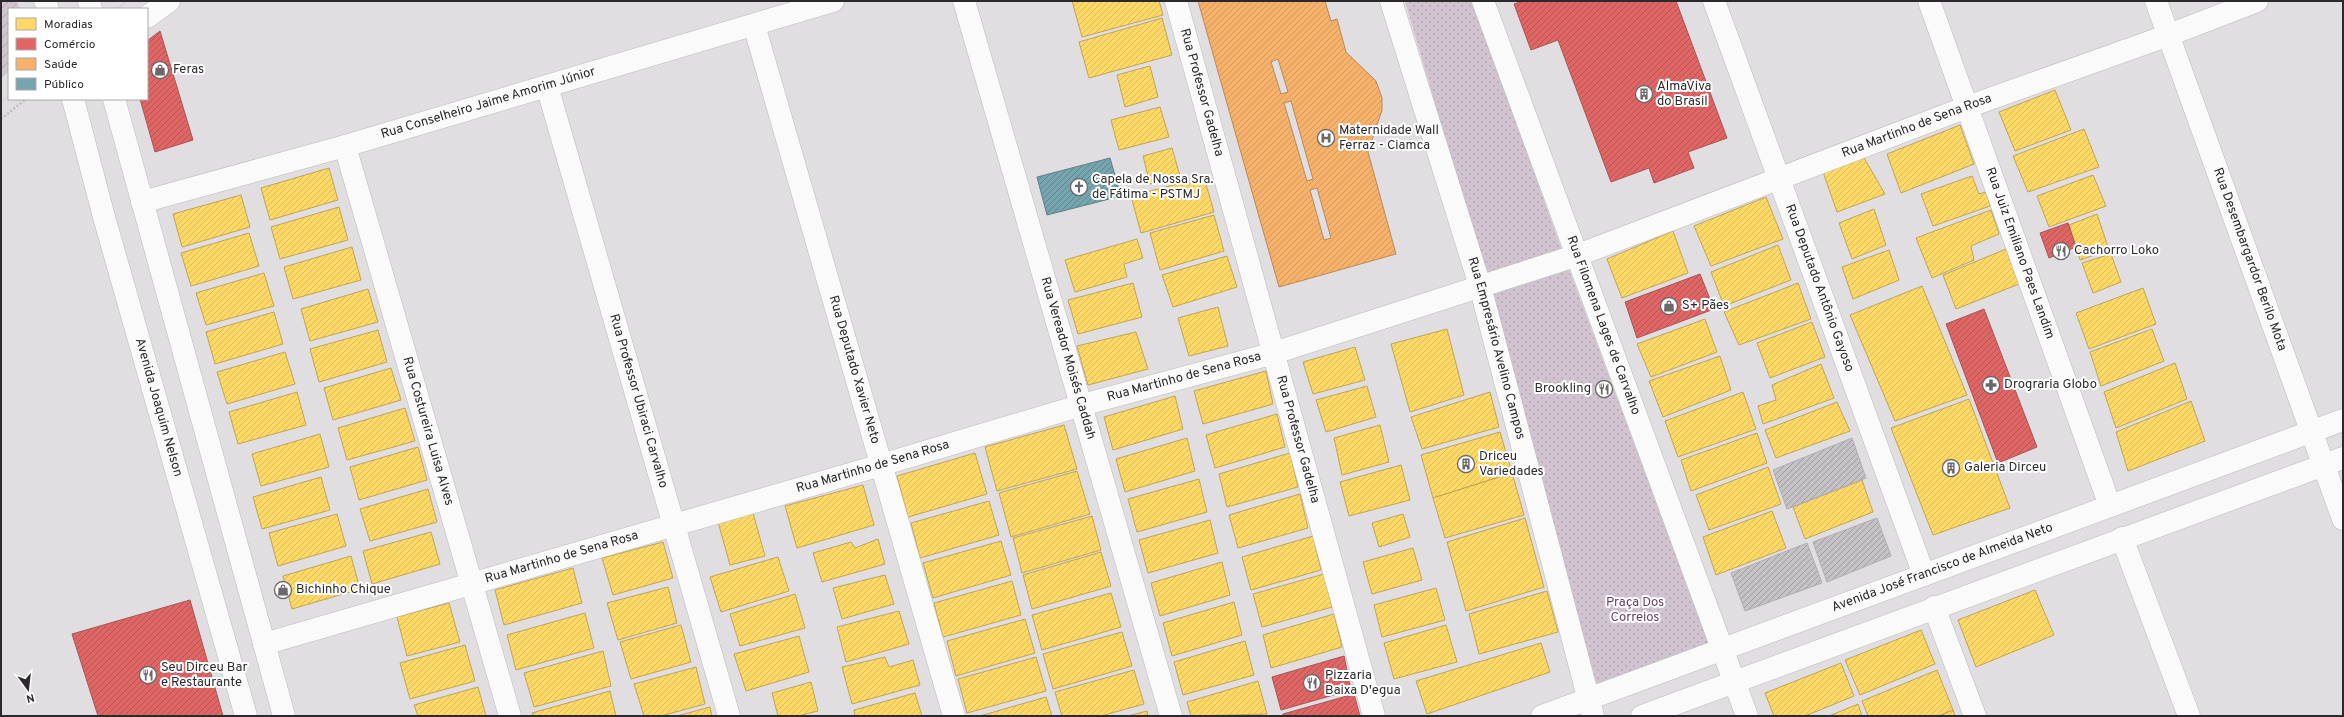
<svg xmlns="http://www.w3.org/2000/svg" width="2344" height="717" font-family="Overpass,sans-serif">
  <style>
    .park { fill: url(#park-dots) }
    .garden { fill: url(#garden-furrows) }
    .homes { fill: url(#homes-hatch); stroke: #bfa454 }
    .shops { fill: url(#shops-hatch); stroke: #aa5454 }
    .health { fill: url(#health-hatch); stroke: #b98958; fill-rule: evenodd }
    .public { fill: url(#public-hatch); stroke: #608087 }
    .building { fill: url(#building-hatch); stroke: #b0aeb0 }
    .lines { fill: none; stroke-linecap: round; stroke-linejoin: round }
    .minor-casing { stroke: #bbb9bb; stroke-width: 23 }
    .major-casing { stroke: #bbb9bb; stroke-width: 23 }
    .path { stroke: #c0bec0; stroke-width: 2.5; stroke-dasharray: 2 2; stroke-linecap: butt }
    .minor { stroke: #fafafa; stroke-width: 22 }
    .major { stroke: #fafafa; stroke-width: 22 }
    .tram { stroke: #cecdce; stroke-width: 1 }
    .labels { text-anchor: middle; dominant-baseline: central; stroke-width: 4; stroke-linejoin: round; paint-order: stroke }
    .poi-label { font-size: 13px; fill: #2b292b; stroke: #fff; text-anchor: start }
    .street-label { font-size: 13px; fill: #2b292b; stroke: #fff }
    .park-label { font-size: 13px; fill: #663f65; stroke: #fff }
  </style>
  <defs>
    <pattern id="park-dots" width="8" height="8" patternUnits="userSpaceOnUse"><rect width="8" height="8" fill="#d2c3d1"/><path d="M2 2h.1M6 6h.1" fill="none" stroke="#b4a8b4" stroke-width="1.8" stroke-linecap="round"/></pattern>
    <pattern id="garden-furrows" width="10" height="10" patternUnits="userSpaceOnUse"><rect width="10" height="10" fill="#d2c3d1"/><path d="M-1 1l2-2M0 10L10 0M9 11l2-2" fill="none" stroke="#b4a8b4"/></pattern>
    <pattern id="homes-hatch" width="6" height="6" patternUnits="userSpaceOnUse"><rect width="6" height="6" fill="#ffd966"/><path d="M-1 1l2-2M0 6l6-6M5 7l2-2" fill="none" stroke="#dbba59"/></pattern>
    <pattern id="shops-hatch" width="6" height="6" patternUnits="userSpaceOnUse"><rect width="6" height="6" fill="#e06666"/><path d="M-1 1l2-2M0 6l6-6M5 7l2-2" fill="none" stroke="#b65454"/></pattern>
    <pattern id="health-hatch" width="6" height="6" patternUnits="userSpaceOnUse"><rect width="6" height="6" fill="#f6b26b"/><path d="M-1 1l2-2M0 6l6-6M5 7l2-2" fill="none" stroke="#d3995d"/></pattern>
    <pattern id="public-hatch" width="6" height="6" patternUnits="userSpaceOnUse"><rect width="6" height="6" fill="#76a5af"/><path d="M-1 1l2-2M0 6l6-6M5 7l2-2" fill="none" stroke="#61868f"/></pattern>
    <pattern id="building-hatch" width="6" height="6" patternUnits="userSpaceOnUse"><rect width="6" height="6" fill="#c4c2c4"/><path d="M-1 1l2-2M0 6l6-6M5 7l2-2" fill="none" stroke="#9f9e9f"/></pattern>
  </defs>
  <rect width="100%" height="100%" fill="#e1dee1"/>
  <!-- park -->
  <path class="park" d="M1405,1H1473L1561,248L1710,646L1597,686L1485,273Z"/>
  <!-- garden -->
  <path class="garden" d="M1,1H16L20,9H9V71L1,78Z"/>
  <!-- homes -->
  <g class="homes">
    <path d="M1072,1H1159L1163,15L1082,37Z"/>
    <path d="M1162,18L1172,55L1089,78L1079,42Z"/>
    <path d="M1150,66L1158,97L1125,107L1117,75Z"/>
    <path d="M2055,90L2071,130L2015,151L1999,112Z"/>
    <path d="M1160,107L1169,137L1119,150L1111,120Z"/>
    <path d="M1960,125L1974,164L1901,193L1887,154Z"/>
    <path d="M2084,129L2099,167L2028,192L2013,156Z"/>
    <path d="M1172,148L1180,176L1150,184L1143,156Z"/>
    <path d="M1863,156L1885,194L1837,212L1823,172Z"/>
    <path d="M329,168L338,200L270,220L261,188Z"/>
    <path d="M2093,175L2106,206L2049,227L2037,196Z"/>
    <path d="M1972,176L1979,194L1986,192L1990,206L1933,226L1921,194Z"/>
    <path d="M1204,177L1214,212L1141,233L1131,196Z"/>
    <path d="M241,195L250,227L182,247L173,214Z"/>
    <path d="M1766,197L1783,239L1711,266L1694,226Z"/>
    <path d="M339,207L348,240L280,259L271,227Z"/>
    <path d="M1874,209L1886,245L1852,259L1839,223Z"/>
    <path d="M1991,210L1999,234L1971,246L1974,260L1932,278L1916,238Z"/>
    <path d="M2097,214L2109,250L2080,260L2069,225Z"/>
    <path d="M1214,215L1224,251L1160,270L1150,233Z"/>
    <path d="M1673,231L1688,273L1622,298L1607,259Z"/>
    <path d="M249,233L259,266L191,286L181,253Z"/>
    <path d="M1137,239L1143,258L1124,264L1127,277L1075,292L1065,260Z"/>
    <path d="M1778,245L1791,280L1724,306L1711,272Z"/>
    <path d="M352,247L361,280L293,299L284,267Z"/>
    <path d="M2006,249L2019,284L1956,309L1943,275Z"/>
    <path d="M1889,250L1899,280L1853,299L1842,267Z"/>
    <path d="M2111,254L2121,282L2093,293L2082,263Z"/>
    <path d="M1227,256L1237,287L1173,307L1162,275Z"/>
    <path d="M264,273L274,306L206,325L196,293Z"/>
    <path d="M1133,283L1142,317L1078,334L1068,300Z"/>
    <path d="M1798,283L1811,319L1739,345L1724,312Z"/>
    <path d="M1922,286L1967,395L1895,421L1850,315Z"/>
    <path d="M2143,288L2156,324L2089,349L2076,313Z"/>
    <path d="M368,289L378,322L310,341L301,309Z"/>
    <path d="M1218,307L1228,346L1189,356L1178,318Z"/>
    <path d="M274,312L283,344L215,364L206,332Z"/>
    <path d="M1705,319L1717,352L1651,377L1637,344Z"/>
    <path d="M1812,322L1825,357L1770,378L1757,343Z"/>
    <path d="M1447,329L1464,395L1410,412L1391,344Z"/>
    <path d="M2152,329L2164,361L2101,386L2090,352Z"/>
    <path d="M378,330L387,362L319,382L310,349Z"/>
    <path d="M1136,332L1148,369L1088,385L1077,346Z"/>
    <path d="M1355,347L1365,380L1313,394L1303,362Z"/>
    <path d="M285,352L295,384L227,404L217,372Z"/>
    <path d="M1720,356L1731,390L1663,417L1649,381Z"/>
    <path d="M2175,363L2187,399L2116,428L2104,392Z"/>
    <path d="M1821,364L1834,398L1763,424L1758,406L1776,400L1772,385Z"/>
    <path d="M391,368L401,400L333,420L324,388Z"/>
    <path d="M1266,371L1273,404L1203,424L1194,391Z"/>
    <path d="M1367,386L1376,417L1326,432L1316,400Z"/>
    <path d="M297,392L306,425L238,444L229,412Z"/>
    <path d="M1490,392L1499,427L1422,449L1411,417Z"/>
    <path d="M1743,392L1756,429L1678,457L1665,421Z"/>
    <path d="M1175,396L1183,429L1113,450L1104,417Z"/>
    <path d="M1969,399L2010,508L1933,535L1891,428Z"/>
    <path d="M2191,401L2205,441L2128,471L2116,432Z"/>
    <path d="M1837,402L1850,431L1776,458L1765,430Z"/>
    <path d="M405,408L415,441L347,460L338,428Z"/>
    <path d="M1277,414L1285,447L1215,468L1206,435Z"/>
    <path d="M1064,425L1077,469L997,491L985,447Z"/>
    <path d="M1380,425L1389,462L1342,475L1334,438Z"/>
    <path d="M1500,432L1512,473L1433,498L1421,455Z"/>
    <path d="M1757,433L1767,463L1691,491L1681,460Z"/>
    <path d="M320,434L329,467L261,486L252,454Z"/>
    <path d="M1187,438L1195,471L1125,492L1116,459Z"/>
    <path d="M418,447L427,480L359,500L350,467Z"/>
    <path d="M975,453L987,494L908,517L897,476Z"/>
    <path d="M1290,453L1298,487L1227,507L1219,474Z"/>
    <path d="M1401,465L1410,500L1349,516L1340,482Z"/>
    <path d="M1768,467L1781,504L1709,530L1696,495Z"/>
    <path d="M1077,471L1090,514L1011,537L999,493Z"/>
    <path d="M1512,473L1524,515L1445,538L1433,498Z"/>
    <path d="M321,477L330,510L262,529L253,497Z"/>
    <path d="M1199,479L1207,512L1137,532L1128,499Z"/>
    <path d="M1862,480L1873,512L1805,539L1793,507Z"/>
    <path d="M863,485L874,525L797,548L785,506Z"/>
    <path d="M428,489L437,522L370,541L360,509Z"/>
    <path d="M1300,494L1308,528L1238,548L1229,515Z"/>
    <path d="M989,501L999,535L920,558L911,523Z"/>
    <path d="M1772,511L1786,548L1716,575L1703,537Z"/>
    <path d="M753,513L765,556L730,565L718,522Z"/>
    <path d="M337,514L346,546L278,566L269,533Z"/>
    <path d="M1403,514L1410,537L1379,547L1372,523Z"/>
    <path d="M1092,516L1101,550L1022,573L1013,538Z"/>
    <path d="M1525,518L1544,587L1466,611L1447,542Z"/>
    <path d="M1210,520L1218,553L1148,573L1139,540Z"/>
    <path d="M431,532L440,564L372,584L363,551Z"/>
    <path d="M1313,536L1321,570L1251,590L1242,557Z"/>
    <path d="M878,539L885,564L822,582L813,553L851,542L855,548Z"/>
    <path d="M1001,541L1011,575L933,598L923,563Z"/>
    <path d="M663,542L673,578L613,595L602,558Z"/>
    <path d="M1413,548L1422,580L1372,594L1363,562Z"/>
    <path d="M1101,552L1111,586L1032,609L1023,575Z"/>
    <path d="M351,556L360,589L292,609L283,576Z"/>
    <path d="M778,557L789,591L721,612L710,577Z"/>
    <path d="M1222,562L1230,595L1160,616L1151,583Z"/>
    <path d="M573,568L582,603L504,625L495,590Z"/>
    <path d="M1324,574L1332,607L1262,627L1253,594Z"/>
    <path d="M885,575L894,604L842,619L833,588Z"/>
    <path d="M1012,581L1021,615L943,637L934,603Z"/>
    <path d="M668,587L677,623L618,640L607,603Z"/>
    <path d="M1436,588L1445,620L1382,637L1374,605Z"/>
    <path d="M2035,590L2054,635L1976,667L1958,620Z"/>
    <path d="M1547,591L1558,632L1479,654L1469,614Z"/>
    <path d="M1111,593L1121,627L1042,650L1032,615Z"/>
    <path d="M795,594L805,628L740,646L730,614Z"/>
    <path d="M1234,602L1242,635L1172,656L1163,623Z"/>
    <path d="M449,603L460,642L407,656L397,617Z"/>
    <path d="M899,611L909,644L846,662L837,627Z"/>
    <path d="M585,613L594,648L516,670L507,635Z"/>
    <path d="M1334,614L1342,647L1271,668L1263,635Z"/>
    <path d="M1025,619L1035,653L956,676L947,641Z"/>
    <path d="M681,625L691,662L631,679L620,642Z"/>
    <path d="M1446,625L1457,662L1394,679L1384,643Z"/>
    <path d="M1921,630L1935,664L1860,695L1845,660Z"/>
    <path d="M1122,632L1132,666L1053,689L1043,654Z"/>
    <path d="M799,636L809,672L746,691L734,654Z"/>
    <path d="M1245,641L1254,675L1183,695L1174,662Z"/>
    <path d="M1541,643L1550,672L1427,714L1416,681Z"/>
    <path d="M465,645L475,681L410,699L400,663Z"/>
    <path d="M603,651L611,686L534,707L524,673Z"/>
    <path d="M885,657L889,667L913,660L920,685L852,704L842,667Z"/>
    <path d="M1036,657L1046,691L967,713L958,679Z"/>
    <path d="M1841,663L1854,696L1805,716H1774L1765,693Z"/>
    <path d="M696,667L705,704L661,716H644L634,684Z"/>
    <path d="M1134,670L1144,704L1101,716H1062L1055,692Z"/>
    <path d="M1937,670L1953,710L1938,716H1868L1862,701Z"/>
    <path d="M1258,681L1267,714L1191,716L1187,702Z"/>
    <path d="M811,682L818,711L798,716H778L772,693Z"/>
    <path d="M478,687L486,716H418L414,705Z"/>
    <path d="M610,691L616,716H533L532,713Z"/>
    <path d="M915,693L922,716H855L854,710Z"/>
    <path d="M1046,697L1052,716H980Z"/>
    <path d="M1858,704L1862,716H1829Z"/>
    <path d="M710,707L712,716H677Z"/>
    <path d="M1953,710L1955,716H1939Z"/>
    <path d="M1147,711L1148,716H1128Z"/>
  </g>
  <!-- shops -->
  <g class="shops">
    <path d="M1523,1H1676L1727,138L1688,152L1694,168L1654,183L1649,168L1611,182L1558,40L1531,50L1514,4Z"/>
    <path d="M160,31L193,140L155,152L140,99H147V41Z"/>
    <path d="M2068,223L2076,247L2049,258L2040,233Z"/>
    <path d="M1700,274L1714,309L1637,338L1625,302Z"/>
    <path d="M1984,309L2037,447L1998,463L1946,324Z"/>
    <path d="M190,600L223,716H98L72,634Z"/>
    <path d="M1344,656L1351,690L1281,710L1272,677Z"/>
    <path d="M1354,694L1360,716H1283V714Z"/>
  </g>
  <!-- health -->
  <path class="health" d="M1198,1H1325L1331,21L1337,19L1346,52L1376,81L1382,98V110L1368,152L1396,254L1279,287ZM1278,59L1288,92L1281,94L1271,62ZM1291,101L1313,179L1307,181L1284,103ZM1317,188L1331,238L1324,240L1310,190Z"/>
  <!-- public -->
  <path class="public" d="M1110,158L1121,196L1047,215L1037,177Z"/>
  <!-- building -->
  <g class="building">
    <path d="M1852,438L1866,478L1787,509L1773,470Z"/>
    <path d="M1877,518L1891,556L1827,582L1813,542Z"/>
    <path d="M1807,543L1822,583L1745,611L1731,573Z"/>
  </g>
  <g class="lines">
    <!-- minor casing -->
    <g class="minor-casing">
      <g id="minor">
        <path id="s1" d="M964,1L1171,716"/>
        <path id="s2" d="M1176,1L1374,716"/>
        <path id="s3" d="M1391,1L1480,286L1593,716"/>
        <path id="s4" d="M1483,1L1747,716"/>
        <path id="s5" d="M1714,1L1924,575"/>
        <path id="s6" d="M1929,1L2110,506"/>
        <path id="s7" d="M2156,1L2343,519"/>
        <path d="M147,17L169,1"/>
        <path id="s8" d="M754,25L954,716"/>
        <path id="s9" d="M547,86L729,716"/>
        <path id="s10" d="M345,146L510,716"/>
        <path id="s11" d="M142,202L345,146L833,1"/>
        <path d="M2122,538L2189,716"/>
        <path d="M1934,607L1975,716"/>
        <path id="s12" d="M264,644L881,465L1082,405L1274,353L1578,255L1967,107L2169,35L2257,1"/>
      </g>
    </g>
    <!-- major casing -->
    <g class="major-casing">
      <g id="major">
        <path d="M45,1L48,9"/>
        <path d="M89,1L91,9"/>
        <path id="s13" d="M73,99L104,217L246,716"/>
        <path d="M114,99L284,716"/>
        <path id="s14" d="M1542,716L2343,420"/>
        <path d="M1642,716L2343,458"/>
      </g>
    </g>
    <!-- path -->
    <path class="path" d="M1,119L26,99"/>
    <!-- minor -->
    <use href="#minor" class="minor"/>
    <!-- major -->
    <use href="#major" class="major"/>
    <!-- tram -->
    <g class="tram">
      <path d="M117,9L127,1"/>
      <path d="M1,102L9,95"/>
    </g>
  </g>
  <!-- icons -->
  <defs>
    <g id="shop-ring" transform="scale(0.9)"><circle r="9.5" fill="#fff" stroke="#6b686b" stroke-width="1.5"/><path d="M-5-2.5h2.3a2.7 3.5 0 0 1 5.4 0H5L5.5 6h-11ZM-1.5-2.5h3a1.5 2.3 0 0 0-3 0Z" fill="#6b686b"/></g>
    <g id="building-ring" transform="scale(0.9)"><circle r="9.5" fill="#fff" stroke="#6b686b" stroke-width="1.5"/><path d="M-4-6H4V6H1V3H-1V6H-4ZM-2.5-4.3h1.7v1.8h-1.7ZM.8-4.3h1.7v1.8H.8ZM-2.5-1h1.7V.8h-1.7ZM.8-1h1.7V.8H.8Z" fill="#6b686b"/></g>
    <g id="hospital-ring" transform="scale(0.9)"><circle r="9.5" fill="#fff" stroke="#6b686b" stroke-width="1.5"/><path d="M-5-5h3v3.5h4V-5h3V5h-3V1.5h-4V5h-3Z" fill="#6b686b"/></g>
    <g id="church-ring" transform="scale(0.9)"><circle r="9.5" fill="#fff" stroke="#6b686b" stroke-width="1.5"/><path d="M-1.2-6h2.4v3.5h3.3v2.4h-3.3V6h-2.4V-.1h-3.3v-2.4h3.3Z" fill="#6b686b"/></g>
    <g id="restaurant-ring" transform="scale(0.9)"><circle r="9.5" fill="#fff" stroke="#6b686b" stroke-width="1.5"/><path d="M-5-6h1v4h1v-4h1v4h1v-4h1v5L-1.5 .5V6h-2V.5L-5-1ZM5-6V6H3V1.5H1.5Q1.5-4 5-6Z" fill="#6b686b"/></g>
    <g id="pharmacy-ring" transform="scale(0.9)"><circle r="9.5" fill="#fff" stroke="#6b686b" stroke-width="1.5"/><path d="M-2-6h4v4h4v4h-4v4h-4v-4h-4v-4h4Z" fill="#6b686b"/></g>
  </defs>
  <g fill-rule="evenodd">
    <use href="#shop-ring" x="160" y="70"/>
    <use href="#building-ring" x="1644" y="94"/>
    <use href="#hospital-ring" x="1326" y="138"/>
    <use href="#church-ring" x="1079" y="187"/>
    <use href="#restaurant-ring" x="2061" y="251"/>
    <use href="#shop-ring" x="1669" y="306"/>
    <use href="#pharmacy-ring" x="1991" y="385"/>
    <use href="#restaurant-ring" x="1604" y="389"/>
    <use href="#building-ring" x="1466" y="464"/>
    <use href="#building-ring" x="1951" y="468"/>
    <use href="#shop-ring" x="283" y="590"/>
    <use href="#restaurant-ring" x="148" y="675"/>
    <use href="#restaurant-ring" x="1312" y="683"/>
  </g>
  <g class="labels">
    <!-- poi labels -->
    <g class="poi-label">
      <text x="173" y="70">Feras</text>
      <text x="1657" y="87">AlmaViva<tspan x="1657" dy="15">do Brasil</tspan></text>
      <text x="1339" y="131">Maternidade Wall<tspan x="1339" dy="15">Ferraz - Ciamca</tspan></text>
      <text x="1092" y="180">Capela de Nossa Sra.<tspan x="1092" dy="15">de Fátima - PSTMJ</tspan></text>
      <text x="2074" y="251">Cachorro Loko</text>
      <text x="1682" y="306">S+ Pães</text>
      <text x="2004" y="385">Drograria Globo</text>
      <text x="1591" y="389" text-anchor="end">Brookling</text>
      <text x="1479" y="457">Driceu<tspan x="1479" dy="15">Variedades</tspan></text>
      <text x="1964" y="468">Galeria Dirceu</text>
      <text x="296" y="590">Bichinho Chique</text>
      <text x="161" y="668">Seu Dirceu Bar<tspan x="161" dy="15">e Restaurante</tspan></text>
      <text x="1325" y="676">Pizzaria<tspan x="1325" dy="15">Baixa D'egua</tspan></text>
    </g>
    <!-- street labels -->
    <g class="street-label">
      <text stroke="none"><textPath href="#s2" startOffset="95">Rua Professor Gadelha</textPath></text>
      <text stroke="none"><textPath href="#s11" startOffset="360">Rua Conselheiro Jaime Amorim Júnior</textPath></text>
      <text stroke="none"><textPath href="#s12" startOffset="1733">Rua Martinho de Sena Rosa</textPath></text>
      <text stroke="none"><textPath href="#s6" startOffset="268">Rua Juiz Emiliano Paes Landim</textPath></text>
      <text stroke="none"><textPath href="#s7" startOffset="275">Rua Desembargardor Berilo Mota</textPath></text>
      <text stroke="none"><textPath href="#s5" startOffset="306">Rua Deputado Antônio Gayoso</textPath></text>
      <text stroke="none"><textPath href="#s4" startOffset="346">Rua Filomena Lages de Carvalho</textPath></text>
      <text stroke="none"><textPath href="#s3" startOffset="363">Rua Empresário Avelino Campos</textPath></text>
      <text stroke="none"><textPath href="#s1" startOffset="372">Rua Vereador Moisés Caddah</textPath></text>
      <text stroke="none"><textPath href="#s8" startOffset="359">Rua Deputado Xavier Neto</textPath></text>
      <text stroke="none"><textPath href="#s12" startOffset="958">Rua Martinho de Sena Rosa</textPath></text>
      <text stroke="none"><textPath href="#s9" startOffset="328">Rua Professor Ubiraci Carvalho</textPath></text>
      <text stroke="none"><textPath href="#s13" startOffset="320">Avenida Joaquim Nelson</textPath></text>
      <text stroke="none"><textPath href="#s10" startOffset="297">Rua Costureira Luisa Alves</textPath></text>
      <text stroke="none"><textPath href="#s2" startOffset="455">Rua Professor Gadelha</textPath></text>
      <text stroke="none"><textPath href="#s12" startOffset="634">Rua Martinho de Sena Rosa</textPath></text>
      <text stroke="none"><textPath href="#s12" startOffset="310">Rua Martinho de Sena Rosa</textPath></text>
      <text stroke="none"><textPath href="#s14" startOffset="427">Avenida José Francisco de Almeida Neto</textPath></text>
    </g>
    <!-- park labels -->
    <g class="park-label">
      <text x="1635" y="603">Praça Dos<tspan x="1635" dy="15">Correios</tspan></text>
    </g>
  </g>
  <!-- border -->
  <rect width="2344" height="717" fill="none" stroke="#2b292b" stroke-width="4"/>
  <!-- legend -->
  <rect x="8" y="8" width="140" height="92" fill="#ffffff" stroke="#aaa9aa"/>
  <rect x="16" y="18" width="20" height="12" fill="#ffd966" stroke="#aaa9aa"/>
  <text x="44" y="28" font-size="12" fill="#2b292b">Moradias</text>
  <rect x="16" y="38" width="20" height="12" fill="#e06666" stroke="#aaa9aa"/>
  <text x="44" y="48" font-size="12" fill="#2b292b">Comércio</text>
  <rect x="16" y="58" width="20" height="12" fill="#f6b26b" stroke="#aaa9aa"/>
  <text x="44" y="68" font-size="12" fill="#2b292b">Saúde</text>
  <rect x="16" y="78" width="20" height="12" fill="#76a5af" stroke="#aaa9aa"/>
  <text x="44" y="88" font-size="12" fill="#2b292b">Público</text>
  <!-- north arrow -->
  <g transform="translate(28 689) rotate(165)" stroke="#ffffff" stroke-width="3" paint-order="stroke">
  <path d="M0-3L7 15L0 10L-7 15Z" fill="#2b292b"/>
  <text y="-6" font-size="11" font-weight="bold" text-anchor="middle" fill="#2b292b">N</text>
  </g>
</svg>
